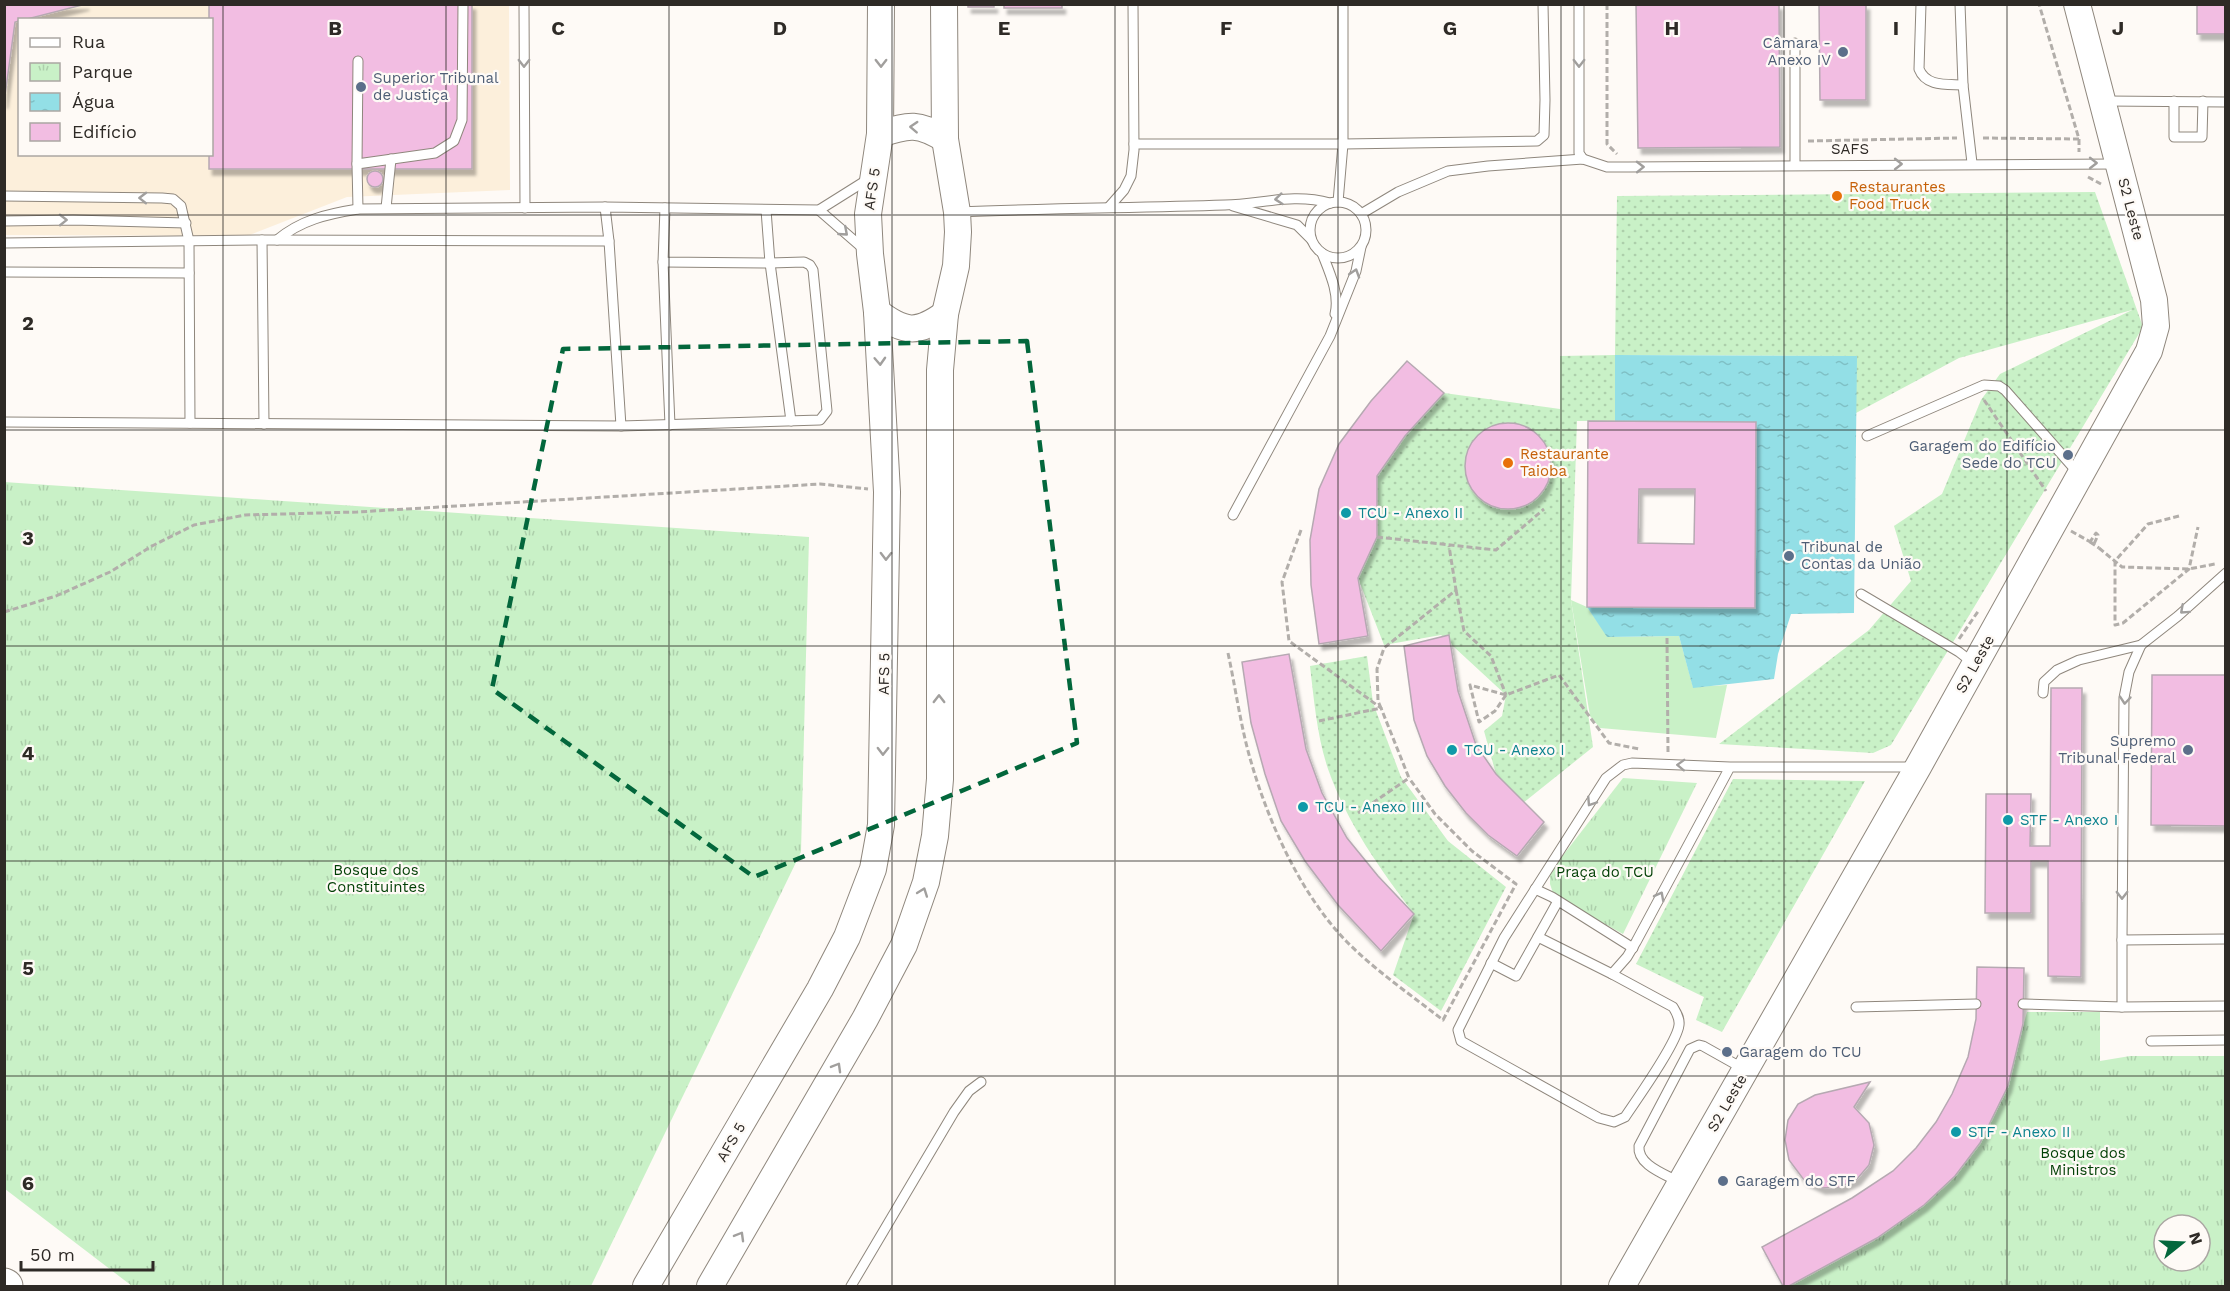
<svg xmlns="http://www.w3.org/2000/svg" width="2230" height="1291" font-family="'Work Sans',sans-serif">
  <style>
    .commercial { fill: #fcefdb; fill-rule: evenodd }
    .grass { fill: url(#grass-dots) }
    .park { fill: url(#park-tufts); fill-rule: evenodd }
    .garden { fill: #c9f1c7 }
    .water { fill: url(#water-ripples) }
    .building { fill: #f2bde2; stroke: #b6a9b2; stroke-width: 1.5; fill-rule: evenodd; filter: url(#shadow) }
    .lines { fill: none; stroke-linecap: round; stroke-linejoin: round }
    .lane-casing { stroke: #8f877d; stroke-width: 11 }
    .secondary-casing { stroke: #8f877d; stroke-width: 28 }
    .highway-casing { stroke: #8f877d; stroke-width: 35 }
    .path { stroke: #b2aeaa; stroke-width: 3; stroke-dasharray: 6 3; stroke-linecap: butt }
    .lane { stroke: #fff; stroke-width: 9 }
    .secondary { stroke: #fff; stroke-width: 26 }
    .highway { stroke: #fff; stroke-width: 33 }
    .path-bridge { stroke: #b2aeaa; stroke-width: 3; stroke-dasharray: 6 3; stroke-linecap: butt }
    .oneway { stroke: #a19f9d }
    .marked { fill: none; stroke: #03673c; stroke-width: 4.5; stroke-dasharray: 12 8; stroke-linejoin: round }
    .grid { fill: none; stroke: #2e2a26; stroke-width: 1.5; stroke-opacity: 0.55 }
    .service-dot { fill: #5c6f8a; stroke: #fefaf6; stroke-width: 2 }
    .food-dot { fill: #e8710a; stroke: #fefaf6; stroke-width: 2 }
    .culture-dot { fill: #0f9aa8; stroke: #fefaf6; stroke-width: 2 }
    .labels { text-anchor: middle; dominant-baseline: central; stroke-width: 4.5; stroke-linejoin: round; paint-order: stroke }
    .service-label { font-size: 15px; fill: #4e5e75; stroke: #fefaf6; text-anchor: start }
    .street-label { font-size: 15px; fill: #2e2a26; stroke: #fefaf6 }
    .food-label { font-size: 15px; fill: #c56008; stroke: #fefaf6; text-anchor: start }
    .culture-label { font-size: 15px; fill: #0d838f; stroke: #fefaf6; text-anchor: start }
    .park-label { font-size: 15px; fill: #003f04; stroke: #fefaf6 }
    .grid-label { font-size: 20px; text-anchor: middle; font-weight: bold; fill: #2e2a26; stroke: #fefaf6; stroke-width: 4.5; stroke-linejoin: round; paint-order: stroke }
  </style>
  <defs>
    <pattern id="grass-dots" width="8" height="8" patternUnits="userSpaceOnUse" patternTransform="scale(1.5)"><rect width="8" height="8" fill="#c9f1c7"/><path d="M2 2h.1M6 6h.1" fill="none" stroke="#adcfab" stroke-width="1.8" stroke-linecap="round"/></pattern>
    <pattern id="park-tufts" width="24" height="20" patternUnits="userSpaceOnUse" patternTransform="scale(1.5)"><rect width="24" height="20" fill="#c9f1c7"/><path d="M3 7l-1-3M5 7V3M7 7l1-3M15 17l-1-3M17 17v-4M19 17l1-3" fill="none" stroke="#adcfab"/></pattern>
    <pattern id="water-ripples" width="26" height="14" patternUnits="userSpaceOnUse" patternTransform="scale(1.5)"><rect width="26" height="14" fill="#93dfe6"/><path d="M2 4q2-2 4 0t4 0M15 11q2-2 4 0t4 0" fill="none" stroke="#7fc0c5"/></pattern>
    <filter id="shadow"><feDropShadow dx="3.5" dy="6" stdDeviation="1.5" flood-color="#0004"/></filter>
  </defs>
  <rect width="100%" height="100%" fill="#fefaf6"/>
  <!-- commercial -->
  <path class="commercial" d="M5,5H509L510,190L347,197L247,236L5,235ZM20,20H212V154H20Z"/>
  <!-- grass -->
  <g class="grass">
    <path d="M2095,192L2143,327L1891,745L1873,753L1719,744L1869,630L1911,581L1894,526L1942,494L1981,400L2000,374L2132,310L1959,358L1856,413V356L1615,355V421H1577L1571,600L1593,747L1523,803L1496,774L1484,731L1502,716L1506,695L1441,635L1384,645L1358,578L1377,537V476L1405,436L1444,393L1560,409V356L1615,355L1617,196Z"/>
    <path d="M1367,656L1373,703L1401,777L1448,841L1506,887L1441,1011L1393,975L1414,914C1380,869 1347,823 1328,769C1317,736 1314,700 1310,666Z"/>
    <path d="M1733,779L1865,781L1722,1032L1696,1020L1704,997L1636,964Z"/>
  </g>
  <!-- park -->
  <g class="park">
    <path d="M4,482L809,537L801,852L591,1286H132L5,1189Z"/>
    <path d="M1623,778L1697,783L1623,934L1554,896L1550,884V872Z"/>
    <path d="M2027,1012H2100V1061L2130,1056H2225V1286H1789L1878,1238L1923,1205L2006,1088ZM2164,1225H2200V1261H2164Z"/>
  </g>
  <!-- garden -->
  <path class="garden" d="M1571,600L1587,607L1608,637L1679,636L1693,687L1727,685L1716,738L1600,728L1590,716Z"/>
  <!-- water -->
  <path class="water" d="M1615,355L1857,356L1854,613L1791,614L1778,654L1774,679L1693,688L1679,636L1607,637L1587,607L1755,608V422L1615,421Z"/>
  <!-- building -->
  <g class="building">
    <path d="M4,4H86L15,22L4,103Z"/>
    <path d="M209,4H472V169H209V154H212V20H209Z"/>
    <rect x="968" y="4" width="26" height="3"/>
    <rect x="1004" y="4" width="58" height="4"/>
    <path d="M1636,4H1779L1780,147L1638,148Z"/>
    <path d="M1819,4H1866V100H1820Z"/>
    <rect x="2197" y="4" width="29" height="30"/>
    <circle cx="375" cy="179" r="8"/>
    <path d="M1407,361L1444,393L1405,436L1377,476V537L1358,578L1368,636L1319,644L1311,585L1310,540L1319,489L1339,444L1371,401Z"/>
    <path d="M1588,421L1756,422L1755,608L1587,607ZM1639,489H1695L1694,544L1638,543Z"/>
    <circle cx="1508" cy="466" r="43"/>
    <path d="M1449,635L1458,691L1476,745L1496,774L1544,822L1517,856L1488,835L1466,813L1445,786L1427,756L1414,720L1404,646Z"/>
    <path d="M1289,654L1306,749L1322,793L1347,838L1378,876L1414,914L1381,951L1338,905L1305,861L1281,821L1265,774L1251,723L1242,662Z"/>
    <path d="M2152,675H2226V826L2151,825Z"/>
    <path d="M2051,688H2082L2081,977L2048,976V861H2031V913H1985L1986,794H2031L2030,846H2050Z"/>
    <path d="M1977,967L2024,968L2023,1024L2008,1086L1980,1143L1955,1176L1924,1205L1877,1238L1789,1286H1783L1762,1247L1852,1198L1893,1171L1916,1148L1936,1122L1952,1094L1968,1057L1976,1019Z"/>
    <path d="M1870,1082L1854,1107L1869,1123L1874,1145L1869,1165L1857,1179L1840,1187L1822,1188L1804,1180L1789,1160L1785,1140L1788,1120L1798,1104L1815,1095Z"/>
  </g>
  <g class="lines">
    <!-- lane casing -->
    <g class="lane-casing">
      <g id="lane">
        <path d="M524,4L525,208"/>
        <path d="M1579,4V153L1583,159"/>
        <path d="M1921,4L1919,69C1926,87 1947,84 1963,85"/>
        <path d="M1960,4L1963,85L1972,163"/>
        <path d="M2106,101L2226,102"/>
        <path d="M2174,101V137H2202L2203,101"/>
        <path d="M1134,144H1343L1537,141L1544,135L1545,100L1543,4"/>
        <path d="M357,164L358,61"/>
        <path d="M1795,165V43"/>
        <path d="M4,196L162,198L173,199L181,206L189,241L190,423"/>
        <path d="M1338,202L1343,144V4"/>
        <circle cx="1338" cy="230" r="28"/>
        <path d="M1233,206L1297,225L1311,239"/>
        <path d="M1109,207L1124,190L1131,176L1134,150L1133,4"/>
        <path d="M386,208L391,159"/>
        <path d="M358,209L357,164L435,153L454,141L462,120L463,4"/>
        <path d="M766,210L770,263L791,421"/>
        <path d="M819,210L865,250"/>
        <path d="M958,212C1047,208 1136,208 1225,205C1262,204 1293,193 1330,203"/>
        <path d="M1361,214L1398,192L1448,171L1488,166L1583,159L1607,167H1628L2116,164"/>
        <path d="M4,221L73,220L186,223"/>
        <path d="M262,240L264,424"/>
        <path d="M277,240C301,220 327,214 358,209L605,207L819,210L870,178"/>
        <path d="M4,243L262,240L609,241"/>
        <path d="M1322,253C1329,271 1340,294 1335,314"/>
        <path d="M663,262L670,425"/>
        <path d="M4,272L189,273"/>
        <path d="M4,422L621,426L609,241L605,207"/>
        <path d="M621,426L820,420L827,411L813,270L810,265L804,262L770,263L663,262L665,208"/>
        <path d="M1867,436L1984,385L1999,386L2005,390L2079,474"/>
        <path d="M1233,515L1330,336L1356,271L1361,247"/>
        <path d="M1861,594L1959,652L1973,663"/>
        <path d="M2141,645L2129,672L2124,698L2122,940L2226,939"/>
        <path d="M2043,693L2044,682L2057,670L2079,660L2141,645L2178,616L2226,573"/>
        <path d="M1730,767L1636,942L1627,957L1612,974L1673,1007C1676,1012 1680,1018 1679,1025C1677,1043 1637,1099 1625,1117L1614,1122L1599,1118L1461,1041L1458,1030L1504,938L1606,778L1623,765L1632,763L1730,767H1915"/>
        <path d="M1535,889L1552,897L1633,948"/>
        <path d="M1538,937L1612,974"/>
        <path d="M2122,940V1007L2226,1006"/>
        <path d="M1491,963L1516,976L1558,901"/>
        <path d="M2023,1004L2122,1007"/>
        <path d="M1856,1007L1976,1004"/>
        <path d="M2151,1041L2226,1040"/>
        <path d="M1679,1182C1665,1174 1637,1165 1639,1146L1690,1049L1699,1045L1703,1046L1744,1069"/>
        <path d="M851,1286L954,1112L969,1091L981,1082"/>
      </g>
    </g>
    <!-- secondary casing -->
    <g class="secondary-casing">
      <g id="secondary">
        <path d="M880,134C909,124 919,123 945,139"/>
        <path d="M877,312C905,333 917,334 945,314"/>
        <path d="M646,1286L820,989L847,937L873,869L881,825L887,492L877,312L870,254L868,214L880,134L881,4"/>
        <path d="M710,1286L865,1019L904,945L926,882L935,836L940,779V370L945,314L956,266L958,232L957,212L945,139L944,4"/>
        <path d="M1622,1286L1918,767L2149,351L2156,326L2154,300L2077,4"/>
      </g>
    </g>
    <!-- highway casing -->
    <g class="highway-casing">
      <path id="highway" d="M4,1285L6,1286"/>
    </g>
    <!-- path -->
    <g class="path">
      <path d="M1607,4V144L1617,154"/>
      <path d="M1983,138L2079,139L2039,4"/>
      <path d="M2079,139V152"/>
      <path d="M1808,141L1957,138"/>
      <path d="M2088,177L2101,184"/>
      <path d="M1984,400L2046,491"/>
      <path d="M2179,516L2148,524L2115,561V625L2123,623L2189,569L2198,527"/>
      <path d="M1301,530L1282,582L1289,641L1381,708L1409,778L1358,813"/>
      <path d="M2071,531L2094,544L2098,535L2096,533L2090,542"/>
      <path d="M1377,537L1496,550L1544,509"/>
      <path d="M2099,548L2122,567L2189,569L2215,564"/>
      <path d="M1456,590L1464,631L1491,656L1506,695"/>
      <path d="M4,612L56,596L110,572L152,546L194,525L245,515L357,512L820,484L868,489"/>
      <path d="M1667,638L1668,752"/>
      <path d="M1959,639L1979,610"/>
      <path d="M1228,653C1236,690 1241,729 1252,765C1270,826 1302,896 1347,942C1376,971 1411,995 1443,1020L1516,884L1472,851L1435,814L1409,778"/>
      <path d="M1506,695L1495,711L1479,722L1470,685L1506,695L1559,675L1609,743L1639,749"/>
      <path d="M1319,721L1381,708L1378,701L1377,669L1384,648L1456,590L1449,546"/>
    </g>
    <!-- lane -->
    <use href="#lane" class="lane"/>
    <!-- secondary -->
    <use href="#secondary" class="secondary"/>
    <!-- highway -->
    <use href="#highway" class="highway"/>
    <!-- path-bridge -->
    <path class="path-bridge" d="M2090,542L2099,548"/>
  </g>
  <!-- one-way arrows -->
  <defs><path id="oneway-chevron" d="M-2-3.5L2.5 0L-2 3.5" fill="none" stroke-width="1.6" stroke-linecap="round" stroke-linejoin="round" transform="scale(1.5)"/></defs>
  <g class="oneway">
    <use href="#oneway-chevron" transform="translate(524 63) rotate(90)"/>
    <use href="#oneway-chevron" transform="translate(881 63) rotate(90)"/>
    <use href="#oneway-chevron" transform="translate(1579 63) rotate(90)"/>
    <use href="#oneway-chevron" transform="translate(914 127) rotate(-177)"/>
    <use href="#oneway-chevron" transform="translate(2093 163)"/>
    <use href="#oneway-chevron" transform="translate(1898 164)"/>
    <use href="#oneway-chevron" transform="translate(1640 167) rotate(-1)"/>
    <use href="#oneway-chevron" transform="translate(143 198) rotate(-179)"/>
    <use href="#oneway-chevron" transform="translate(1279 199) rotate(174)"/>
    <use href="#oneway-chevron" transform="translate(63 220) rotate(-1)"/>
    <use href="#oneway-chevron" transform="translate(844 232) rotate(41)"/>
    <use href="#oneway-chevron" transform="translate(1355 273) rotate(-72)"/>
    <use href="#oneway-chevron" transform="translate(880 361) rotate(87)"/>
    <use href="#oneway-chevron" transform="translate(886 556) rotate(91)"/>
    <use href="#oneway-chevron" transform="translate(2184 610) rotate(138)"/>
    <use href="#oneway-chevron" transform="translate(939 699) rotate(-90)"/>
    <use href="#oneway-chevron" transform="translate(2125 700) rotate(95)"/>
    <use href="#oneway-chevron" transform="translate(883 751) rotate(91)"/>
    <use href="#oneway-chevron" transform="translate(1681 765) rotate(-178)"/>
    <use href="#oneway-chevron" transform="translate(1591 802) rotate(123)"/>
    <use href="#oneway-chevron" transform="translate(923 892) rotate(-70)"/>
    <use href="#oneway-chevron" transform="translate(2122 895) rotate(90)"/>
    <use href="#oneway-chevron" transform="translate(1660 896) rotate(-62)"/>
    <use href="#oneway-chevron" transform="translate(837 1067) rotate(-60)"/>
    <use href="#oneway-chevron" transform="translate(740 1236) rotate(-60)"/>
  </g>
  <!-- marked area -->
  <path class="marked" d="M1027,341L1077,743L754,877L492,689L563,349Z"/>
  <!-- grid -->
  <path class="grid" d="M223,4V1286M446,4V1286M669,4V1286M892,4V1286M1115,4V1286M1338,4V1286M1561,4V1286M1784,4V1286M2007,4V1286M4,215H2226M4,430H2226M4,646H2226M4,861H2226M4,1076H2226"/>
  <!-- markers -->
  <g class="service-dot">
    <circle cx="1843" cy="52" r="6"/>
    <circle cx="361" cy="87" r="6"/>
    <circle cx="2068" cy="455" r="6"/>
    <circle cx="1789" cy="556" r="6"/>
    <circle cx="2188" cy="750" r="6"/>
    <circle cx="1727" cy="1052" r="6"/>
    <circle cx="1723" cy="1181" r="6"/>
  </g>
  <g class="food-dot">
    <circle cx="1837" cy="196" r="6"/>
    <circle cx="1508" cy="463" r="6"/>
  </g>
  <g class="culture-dot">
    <circle cx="1346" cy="513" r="6"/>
    <circle cx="1452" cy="750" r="6"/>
    <circle cx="1303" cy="807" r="6"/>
    <circle cx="2008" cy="820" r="6"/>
    <circle cx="1956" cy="1132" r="6"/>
  </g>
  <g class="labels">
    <!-- service labels -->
    <g class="service-label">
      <text x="1831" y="43" text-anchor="end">Câmara -<tspan x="1831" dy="17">Anexo IV</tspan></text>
      <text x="373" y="78">Superior Tribunal<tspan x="373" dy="17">de Justiça</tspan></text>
      <text x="2056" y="446" text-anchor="end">Garagem do Edifício<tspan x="2056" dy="17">Sede do TCU</tspan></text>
      <text x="1801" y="547">Tribunal de<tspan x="1801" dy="17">Contas da União</tspan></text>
      <text x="2176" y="741" text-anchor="end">Supremo<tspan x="2176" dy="17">Tribunal Federal</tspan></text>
      <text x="1739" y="1052">Garagem do TCU</text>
      <text x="1735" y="1181">Garagem do STF</text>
    </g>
    <!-- street labels -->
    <g class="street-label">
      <text x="1850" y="149">SAFS</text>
      <text transform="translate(872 189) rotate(-82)">AFS 5</text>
      <text transform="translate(2131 209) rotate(75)">S2 Leste</text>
      <text transform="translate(1975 664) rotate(-61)">S2 Leste</text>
      <text transform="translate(884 674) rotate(-89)">AFS 5</text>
      <text transform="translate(1727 1103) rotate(-60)">S2 Leste</text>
      <text transform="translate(731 1142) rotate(-60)">AFS 5</text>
    </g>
    <!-- food labels -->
    <g class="food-label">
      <text x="1849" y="187">Restaurantes<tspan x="1849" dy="17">Food Truck</tspan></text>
      <text x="1520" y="454">Restaurante<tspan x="1520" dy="17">Taioba</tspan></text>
    </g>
    <!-- culture labels -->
    <g class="culture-label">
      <text x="1358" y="513">TCU - Anexo II</text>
      <text x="1464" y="750">TCU - Anexo I</text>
      <text x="1315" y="807">TCU - Anexo III</text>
      <text x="2020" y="820">STF - Anexo I</text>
      <text x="1968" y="1132">STF - Anexo II</text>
    </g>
    <!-- park labels -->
    <g class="park-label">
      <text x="376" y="870">Bosque dos<tspan x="376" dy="17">Constituintes</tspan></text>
      <text x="1605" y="872">Praça do TCU</text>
      <text x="2083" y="1153">Bosque dos<tspan x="2083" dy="17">Ministros</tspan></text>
    </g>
  </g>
  <g class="grid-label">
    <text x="335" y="35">B</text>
    <text x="558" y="35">C</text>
    <text x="780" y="35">D</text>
    <text x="1004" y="35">E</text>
    <text x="1226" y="35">F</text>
    <text x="1450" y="35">G</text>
    <text x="1672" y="35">H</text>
    <text x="1896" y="35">I</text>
    <text x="2118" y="35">J</text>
    <text x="28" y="330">2</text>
    <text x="28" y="545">3</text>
    <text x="28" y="760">4</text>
    <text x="28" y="975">5</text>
    <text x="28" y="1190">6</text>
  </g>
  <!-- border -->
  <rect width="2230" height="1291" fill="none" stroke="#2e2a26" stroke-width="12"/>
  <!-- legend -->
  <rect x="18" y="18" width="195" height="138" fill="#fefaf6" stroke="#aba7a3" stroke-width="1.5"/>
  <rect x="30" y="38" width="30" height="9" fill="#ffffff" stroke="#aba7a3" stroke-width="1.5"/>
  <text x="72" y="48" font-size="18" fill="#2e2a26">Rua</text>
  <rect x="30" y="63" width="30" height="18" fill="url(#park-tufts)" stroke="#aba7a3" stroke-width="1.5"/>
  <text x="72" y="78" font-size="18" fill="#2e2a26">Parque</text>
  <rect x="30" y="93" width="30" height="18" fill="url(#water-ripples)" stroke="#aba7a3" stroke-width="1.5"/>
  <text x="72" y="108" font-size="18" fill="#2e2a26">Água</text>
  <rect x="30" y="123" width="30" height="18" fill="#f2bde2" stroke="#aba7a3" stroke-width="1.5"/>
  <text x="72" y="138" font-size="18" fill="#2e2a26">Edifício</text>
  <!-- north arrow -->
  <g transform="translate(2182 1243) rotate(72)"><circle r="28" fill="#fefaf6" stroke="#aba7a3" stroke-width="1.5"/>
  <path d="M0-4.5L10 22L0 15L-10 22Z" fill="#03673c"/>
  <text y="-9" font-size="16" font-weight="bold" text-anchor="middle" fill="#2e2a26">N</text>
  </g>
  <!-- scale -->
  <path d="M21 1261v9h132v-9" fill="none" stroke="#2e2a26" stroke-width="3"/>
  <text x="30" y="1261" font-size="18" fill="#2e2a26" stroke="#fefaf6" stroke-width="4.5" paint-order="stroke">50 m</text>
</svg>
